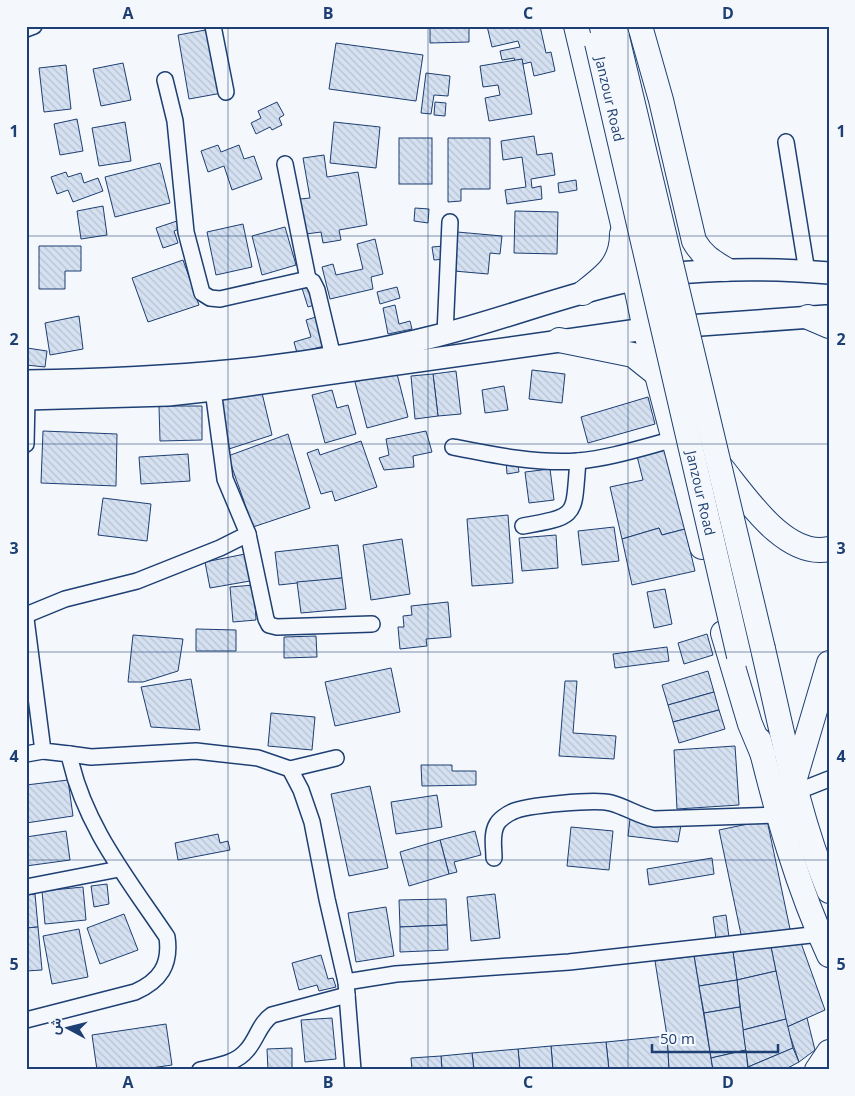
<svg xmlns="http://www.w3.org/2000/svg" width="855" height="1096" font-family="'Open Sans',Vazirmatn,sans-serif">
  <style>
    .building { fill: url(#building-back-hatch); stroke: #1d3f73 }
    .lines { fill: none; stroke-linecap: round; stroke-linejoin: round }
    .minor-casing { stroke: #1d3f73; stroke-width: 18 }
    .secondary-casing { stroke: #1d3f73; stroke-width: 24 }
    .primary-casing { stroke: #1d3f73; stroke-width: 26 }
    .minor { stroke: #f4f7fb; stroke-width: 15 }
    .secondary { stroke: #f4f7fb; stroke-width: 21 }
    .primary { stroke: #f4f7fb; stroke-width: 24 }
    .primary-bridge-casing { stroke: #1d3f73; stroke-width: 26; stroke-linecap: butt }
    .primary-bridge { stroke: #f4f7fb; stroke-width: 24 }
    .grid { fill: none; stroke: #1d3f73; stroke-width: 1; stroke-opacity: 0.55 }
    .labels { text-anchor: middle; dominant-baseline: central; stroke-width: 4; stroke-linejoin: round; paint-order: stroke }
    .street-label { font-size: 14px; fill: #1d3f73; stroke: #f4f7fb }
    .neatline { fill: none; stroke: #1d3f73; stroke-width: 2 }
    .grid-label { font-size: 16px; text-anchor: middle; font-weight: bold; fill: #1d3f73 }
  </style>
  <defs>
    <pattern id="building-back-hatch" width="6" height="6" patternUnits="userSpaceOnUse" patternTransform="scale(1.25)"><rect width="6" height="6" fill="#d5e0f0"/><path d="M-1 5l2 2M0 0l6 6M5-1l2 2" fill="none" stroke="#b6c1d1"/></pattern>
  </defs>
  <rect width="100%" height="100%" fill="#f4f7fb"/>
  <!-- building -->
  <g class="building">
    <path d="M430,26H469V42L430,43Z"/>
    <path d="M487,26H540L546,53L551,52L555,71L534,76L531,62L523,64L522,59L515,61L514,58L502,60L500,51L520,47L518,41L492,47Z"/>
    <path d="M211,29L222,93L189,99L178,35Z"/>
    <path d="M336,43L423,55L416,101L329,89Z"/>
    <path d="M522,59L532,114L489,121L485,98L500,95L498,85L483,87L480,66Z"/>
    <path d="M123,63L131,100L101,106L93,69Z"/>
    <path d="M66,65L71,109L44,112L39,68Z"/>
    <path d="M426,73L450,76L448,96L434,95L431,114L421,113Z"/>
    <path d="M277,102L284,115L279,118L282,125L272,130L270,127L256,134L251,123L261,118L258,111Z"/>
    <path d="M435,102L446,103L445,116L434,115Z"/>
    <path d="M77,119L83,151L60,155L54,124Z"/>
    <path d="M125,122L131,161L99,166L92,128Z"/>
    <path d="M334,122L380,127L376,168L330,163Z"/>
    <path d="M534,136L537,155L552,153L555,175L531,179L532,188L541,186L542,199L507,204L505,190L526,187L522,157L503,160L501,141Z"/>
    <rect x="399" y="138" width="33" height="46"/>
    <path d="M448,138H490V189H461V201L448,202Z"/>
    <path d="M218,145L221,152L239,145L244,159L254,156L262,179L232,190L224,166L208,172L201,151Z"/>
    <path d="M324,155L327,177L358,172L367,225L339,230L341,240L323,243L321,232L306,234L300,199L310,198L303,158Z"/>
    <path d="M160,163L170,203L115,217L105,177Z"/>
    <path d="M66,172L68,177L81,173L84,183L98,178L103,191L73,202L68,190L57,194L51,177Z"/>
    <path d="M576,180L577,190L559,193L558,183Z"/>
    <path d="M103,206L107,235L81,239L77,211Z"/>
    <path d="M415,208L429,209L428,223L414,221Z"/>
    <path d="M515,211L558,212L557,254L514,253Z"/>
    <path d="M177,221L179,229L174,231L178,243L163,248L156,228Z"/>
    <path d="M243,224L252,267L216,275L207,232Z"/>
    <path d="M285,227L296,265L262,275L252,236Z"/>
    <path d="M457,232L502,236L500,254L490,253L488,274L454,271Z"/>
    <path d="M375,239L383,274L371,277L373,289L330,299L322,267L333,264L336,275L363,269L357,244Z"/>
    <path d="M39,246H81V271H65V289H39Z"/>
    <path d="M444,246L445,259L434,260L432,247Z"/>
    <path d="M183,260L199,305L148,322L132,278Z"/>
    <path d="M310,282L317,304L308,307L301,285Z"/>
    <path d="M397,287L400,298L380,304L377,292Z"/>
    <path d="M395,305L399,324L410,321L412,329L388,334L383,308Z"/>
    <path d="M79,316L83,349L50,355L45,323Z"/>
    <path d="M316,317L324,346L297,353L294,342L311,337L306,320Z"/>
    <path d="M27,348L47,351L45,367L26,365Z"/>
    <path d="M396,370L408,417L367,428L355,382Z"/>
    <path d="M532,370L565,374L562,403L529,399Z"/>
    <path d="M456,371L461,414L438,416L433,374Z"/>
    <path d="M433,374L438,416L415,419L411,376Z"/>
    <path d="M504,386L508,410L485,413L482,390Z"/>
    <path d="M332,390L337,408L348,405L356,434L325,443L312,395Z"/>
    <path d="M262,393L272,435L229,449L219,394Z"/>
    <path d="M648,397L655,424L588,443L581,417Z"/>
    <path d="M159,406H202V440L160,441Z"/>
    <path d="M43,431L117,434L116,486L41,483Z"/>
    <path d="M426,431L432,452L413,456L414,467L384,470L379,458L389,455L386,439Z"/>
    <path d="M288,434L310,508L253,527L228,456Z"/>
    <path d="M361,441L377,487L335,501L332,491L321,494L307,453L318,449L320,455Z"/>
    <path d="M667,445L685,529L662,535L659,528L622,539L610,487L643,480L636,452Z"/>
    <path d="M188,454L190,481L141,484L139,457Z"/>
    <path d="M517,460L519,472L507,474L506,461Z"/>
    <path d="M550,469L554,500L529,503L525,472Z"/>
    <path d="M103,498L151,504L147,541L98,535Z"/>
    <path d="M508,515L513,583L472,586L467,519Z"/>
    <path d="M614,527L619,561L582,565L578,531Z"/>
    <path d="M659,528L662,535L685,529L695,571L632,585L622,539Z"/>
    <path d="M556,535L558,568L522,571L519,538Z"/>
    <path d="M402,539L410,594L371,600L363,545Z"/>
    <path d="M338,545L342,578L279,585L275,552Z"/>
    <path d="M245,554L250,581L210,588L205,562Z"/>
    <path d="M342,578L346,609L301,613L297,582Z"/>
    <path d="M254,585L256,620L233,622L230,587Z"/>
    <path d="M665,589L672,624L654,628L647,592Z"/>
    <path d="M448,602L451,637L426,639L427,646L400,649L398,627H404L403,616L412,615L411,606Z"/>
    <path d="M196,629L236,630V651H196Z"/>
    <path d="M707,634L713,655L684,664L678,643Z"/>
    <path d="M133,635L183,639L178,671L143,682H128Z"/>
    <path d="M316,636L317,657L284,658V637Z"/>
    <path d="M667,647L669,661L615,668L613,654Z"/>
    <path d="M391,668L400,712L335,726L325,682Z"/>
    <path d="M708,671L714,692L668,705L662,685Z"/>
    <path d="M191,679L200,730L151,727L141,687Z"/>
    <path d="M565,681H577L573,733L616,736L614,759L559,756Z"/>
    <path d="M714,692L719,710L673,722L668,705Z"/>
    <path d="M719,710L725,729L679,743L673,722Z"/>
    <path d="M271,713L315,717L312,750L268,746Z"/>
    <path d="M735,746L739,805L677,809L674,750Z"/>
    <path d="M421,765H452V771H476V785L422,786Z"/>
    <path d="M68,780L73,816L26,823V785Z"/>
    <path d="M370,786L388,868L349,876L331,794Z"/>
    <path d="M437,795L442,827L396,834L391,802Z"/>
    <path d="M630,819L681,825L678,842L628,836Z"/>
    <path d="M767,820L790,929L742,939L719,830Z"/>
    <path d="M571,827L613,831L609,870L567,866Z"/>
    <path d="M66,831L70,860L26,866V837Z"/>
    <path d="M475,831L481,855L454,862L457,872L449,874L440,840Z"/>
    <path d="M218,834L220,843L228,841L230,850L178,860L175,843Z"/>
    <path d="M440,840L449,874L409,886L400,852Z"/>
    <path d="M712,858L714,874L649,885L647,869Z"/>
    <path d="M107,884L109,904L94,907L91,886Z"/>
    <path d="M83,887L86,920L45,924L42,891Z"/>
    <path d="M35,894L38,927L26,928V895Z"/>
    <path d="M495,894L500,938L471,941L467,897Z"/>
    <path d="M446,899L447,925L400,927L399,900Z"/>
    <path d="M386,907L394,956L356,962L348,913Z"/>
    <path d="M124,914L138,950L100,964L87,928Z"/>
    <path d="M726,915L729,937L716,939L713,917Z"/>
    <path d="M447,925L448,950L400,952V927Z"/>
    <path d="M38,927L42,970L26,971V928Z"/>
    <path d="M79,929L88,977L52,984L43,936Z"/>
    <path d="M801,943L825,1010L787,1027L771,947Z"/>
    <path d="M771,947L776,971L737,980L733,952Z"/>
    <path d="M733,952L737,980L699,986L694,956Z"/>
    <path d="M321,955L328,979L333,978L336,987L319,991L317,985L299,990L292,963Z"/>
    <path d="M694,956L713,1070H669L667,1036L655,961Z"/>
    <path d="M776,971L786,1019L743,1030L737,980Z"/>
    <path d="M737,980L740,1007L704,1013L699,986Z"/>
    <path d="M740,1007L746,1050L711,1058L704,1013Z"/>
    <path d="M332,1018L336,1059L305,1062L301,1020Z"/>
    <path d="M807,1018L815,1050L799,1062L787,1027Z"/>
    <path d="M786,1019L793,1048L748,1067L743,1030Z"/>
    <path d="M166,1024L172,1065L137,1070H97L92,1035Z"/>
    <path d="M667,1036L669,1070H609L606,1042Z"/>
    <path d="M606,1042L609,1070H553L551,1046Z"/>
    <path d="M551,1046L553,1070H520L518,1049Z"/>
    <path d="M292,1048V1070H268L267,1049Z"/>
    <path d="M793,1048L799,1062L784,1070H748V1067Z"/>
    <path d="M518,1049L520,1070H474L472,1053Z"/>
    <path d="M746,1050L748,1070H713L711,1058Z"/>
    <path d="M472,1053L474,1070H442L441,1056Z"/>
    <path d="M441,1056L442,1070H412L411,1058Z"/>
  </g>
  <g class="lines">
    <!-- minor casing -->
    <g class="minor-casing">
      <g id="minor">
        <path d="M213,26L226,92"/>
        <path d="M26,29L34,26"/>
        <path d="M165,80L175,121L186,232L202,293L210,298L220,299L308,279L313,282L317,290L333,357"/>
        <path d="M786,142L807,272"/>
        <path d="M285,164L308,279"/>
        <path d="M445,334L450,222"/>
        <path d="M26,444L27,399"/>
        <path d="M453,447C493,455 537,464 578,461C611,458 644,447 675,439"/>
        <path d="M523,526C580,516 573,516 578,461"/>
        <path d="M248,534L266,619L269,625L277,627L372,624"/>
        <path d="M26,615L65,599L137,581L220,548L248,534L225,479L213,390"/>
        <path d="M26,619L43,751L69,754C83,824 128,879 167,937C171,965 160,981 135,992L26,1020"/>
        <path d="M26,754L43,751"/>
        <path d="M69,754L91,757L196,751L258,758L290,769L336,758"/>
        <path d="M290,769L301,790L312,822L327,899L346,982L353,1070"/>
        <path d="M796,792L829,779"/>
        <path d="M494,858C494,847 491,834 497,824C499,820 507,814 512,812C525,805 596,799 611,803C626,807 639,816 654,819L778,815"/>
        <path d="M26,887L119,869"/>
        <path d="M346,982L396,974L569,962L820,934"/>
        <path d="M200,1070C216,1066 236,1064 247,1050C257,1039 259,1024 272,1015L347,995"/>
      </g>
    </g>
    <!-- secondary casing -->
    <g class="secondary-casing">
      <g id="secondary">
        <path d="M26,381C163,379 303,370 436,336C502,320 566,294 633,280C697,267 764,268 829,273"/>
        <path d="M26,399L168,395L213,390L645,329L826,316"/>
      </g>
    </g>
    <!-- primary casing -->
    <g class="primary-casing">
      <g id="primary">
        <path d="M576,26L622,220L645,329L702,547"/>
        <path d="M640,26L661,100L694,241C702,255 711,261 725,269"/>
        <path d="M583,293C605,276 622,264 622,234"/>
        <path d="M808,317L829,326"/>
        <path d="M559,340L633,355L658,375"/>
        <path d="M721,467C745,496 785,559 829,549"/>
        <path d="M723,633L750,724L763,755"/>
        <path d="M763,649C782,730 797,814 829,891"/>
        <path d="M759,740C777,813 797,886 829,955"/>
        <path d="M795,778L829,663"/>
        <path d="M817,1070L829,1052"/>
      </g>
    </g>
    <!-- minor -->
    <use href="#minor" class="minor"/>
    <!-- secondary -->
    <use href="#secondary" class="secondary"/>
    <!-- primary -->
    <use href="#primary" class="primary"/>
    <!-- primary-bridge casing -->
    <g class="primary-bridge-casing">
      <g id="primary-bridge">
        <path d="M617,37L763,649"/>
        <path d="M597,43L739,656"/>
      </g>
    </g>
    <!-- primary-bridge -->
    <use href="#primary-bridge" class="primary-bridge"/>
  </g>
  <!-- grid -->
  <path class="grid" d="M228,26V1070M428,26V1070M628,26V1070M26,236H829M26,444H829M26,652H829M26,860H829"/>
  <g class="labels">
    <!-- street labels -->
    <g class="street-label">
      <text transform="translate(610 99) rotate(77)">Janzour Road</text>
      <text transform="translate(701 493) rotate(77)">Janzour Road</text>
    </g>
  </g>
  <!-- border -->
  <rect width="855" height="1096" fill="none" stroke="#f4f7fb" stroke-width="55"/>
  <!-- north arrow -->
  <g transform="translate(68 1028) rotate(277)" stroke="#f4f7fb" stroke-width="4" paint-order="stroke">
  <path d="M0-4L9 19L0 12L-9 19Z" fill="#1d3f73"/>
  <text y="-8" font-size="14" font-weight="bold" text-anchor="middle" fill="#1d3f73">ش</text>
  </g>
  <!-- scale -->
  <path d="M652 1044v8h126v-8" fill="none" stroke="#1d3f73" stroke-width="2.5"/>
  <text x="660" y="1044" font-size="15" fill="#1d3f73" stroke="#f4f7fb" stroke-width="4" paint-order="stroke">50 m</text>
  <rect x="28" y="28" width="800" height="1040" class="neatline"/>
  <g class="grid-label">
    <text x="128" y="19">A</text>
    <text x="328" y="19">B</text>
    <text x="528" y="19">C</text>
    <text x="728" y="19">D</text>
    <text x="14" y="137">1</text>
    <text x="841" y="137">1</text>
    <text x="14" y="345">2</text>
    <text x="841" y="345">2</text>
    <text x="14" y="554">3</text>
    <text x="841" y="554">3</text>
    <text x="14" y="762">4</text>
    <text x="841" y="762">4</text>
    <text x="14" y="970">5</text>
    <text x="841" y="970">5</text>
    <text x="128" y="1088">A</text>
    <text x="328" y="1088">B</text>
    <text x="528" y="1088">C</text>
    <text x="728" y="1088">D</text>
  </g>
</svg>
